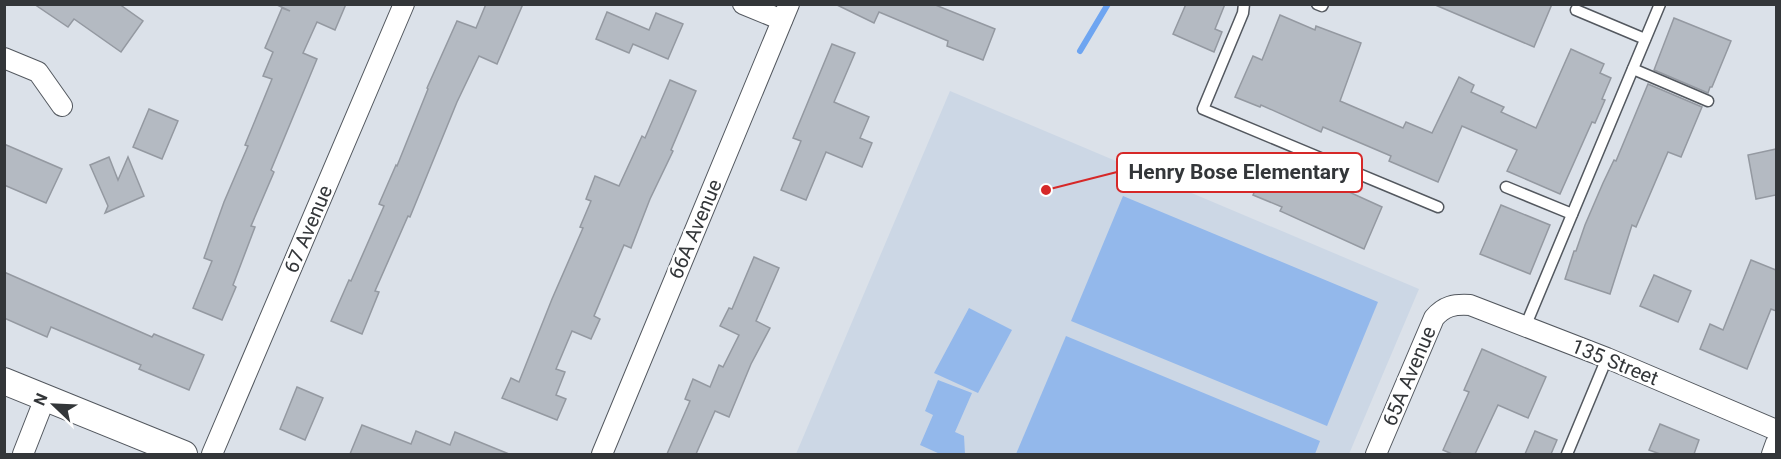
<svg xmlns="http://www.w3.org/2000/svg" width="1781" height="459" font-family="Roboto,sans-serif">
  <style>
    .built { fill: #ccd7e5 }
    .green { fill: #93b8eb }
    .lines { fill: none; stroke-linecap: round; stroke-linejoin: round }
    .stream { stroke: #6ea5f1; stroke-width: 6 }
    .building { fill: #b4bac2; stroke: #9499a1; stroke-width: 1.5 }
    .service-casing { stroke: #53585f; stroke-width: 13 }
    .minor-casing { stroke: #53585f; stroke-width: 22 }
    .tertiary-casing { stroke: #53585f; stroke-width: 28 }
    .service { stroke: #fff; stroke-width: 10 }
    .minor { stroke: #fff; stroke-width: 20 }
    .tertiary { stroke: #fff; stroke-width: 26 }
    .labels { text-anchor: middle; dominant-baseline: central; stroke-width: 5; stroke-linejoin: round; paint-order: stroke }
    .street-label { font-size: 20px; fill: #333639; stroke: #fff }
    .leader { fill: none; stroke: #d62828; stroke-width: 2 }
    .callout-dot { fill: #d62828; stroke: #fff; stroke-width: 2 }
    .callout { fill: #fff; stroke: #d62828; stroke-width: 2 }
    .callout-label { font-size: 21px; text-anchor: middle; font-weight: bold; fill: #333639 }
  </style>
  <rect width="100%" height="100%" fill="#dbe1e9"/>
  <!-- built -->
  <path class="built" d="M950,91L1419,289L1349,454H796Z"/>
  <!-- green -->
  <g class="green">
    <path d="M1123,196L1378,302L1327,426L1071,321Z"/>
    <path d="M969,308L1012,330L978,393L934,373Z"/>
    <path d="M1066,336L1320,441L1315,454H1016Z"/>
    <path d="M938,380L972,393L955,432L964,436L965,454H940L920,445L933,415L925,411Z"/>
  </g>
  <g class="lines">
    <!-- stream -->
    <path class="stream" d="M1080,51L1108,4"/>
  </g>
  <!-- building -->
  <g class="building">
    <path d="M34,4H119L143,21L121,52L74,19L68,27Z"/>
    <path d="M275,4H346L335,30L317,22L303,53L317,59L271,170L274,172L251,226L255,227L233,285L236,287L222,320L193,308L212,261L204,258L224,202L248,146L245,145L272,79L263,76L273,52L265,48L282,8L290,11Z"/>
    <path d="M486,4H523L497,64L479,56L457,102L410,217L408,216L375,291L379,292L362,334L331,321L349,280L351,281L384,206L379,204L396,165L397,166L428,89L427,88L457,21L476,28Z"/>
    <path d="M835,4H933L995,29L983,60L947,46L948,41L879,12L874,23Z"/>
    <path d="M1186,4H1225L1215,29L1222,32L1214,52L1173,34Z"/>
    <path d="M1433,4H1552L1534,47Z"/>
    <path d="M607,12L649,30L656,13L683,24L668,59L633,44L629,53L596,39Z"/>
    <path d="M1280,15L1315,30L1316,26L1361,43L1340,101L1403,128L1406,122L1432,133L1459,77L1474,85L1471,92L1504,107L1501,112L1536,128L1571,49L1604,64L1600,73L1611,78L1602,99L1605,100L1595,123L1592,122L1560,194L1507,171L1517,150L1462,126L1438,182L1389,161L1391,156L1323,127L1321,132L1261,105L1260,107L1235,97L1253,56L1262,60Z"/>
    <path d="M1674,18L1731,41L1712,87H1710L1708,93L1654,70Z"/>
    <path d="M832,44L855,53L834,102L869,117L860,138L872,143L862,167L826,152L806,200L781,190L801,141L793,138Z"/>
    <path d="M670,80L696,91L671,150L673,151L650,199L631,248L624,245L594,316L600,319L591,339L572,331L556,369L565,372L556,395L566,399L557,420L502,398L511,378L519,382L552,299L583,228L580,227L591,201L586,199L595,176L619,186L642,136L645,138Z"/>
    <path d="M1648,84L1702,107L1681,157L1668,152L1636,227L1632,225L1610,294L1565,279L1574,251H1576L1585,225L1603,183L1614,160L1616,161Z"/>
    <path d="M149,109L178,121L162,159L133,147Z"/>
    <path d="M4,144L62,169L46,203L4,185Z"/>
    <path d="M1776,149V195L1756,199L1748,155Z"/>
    <path d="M109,157L118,180L128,157L144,196L105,213L108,206L90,165Z"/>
    <path d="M1269,159L1297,171L1298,169L1335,184L1336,182L1351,189L1349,192L1382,207L1364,249L1280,211L1282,207L1253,195Z"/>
    <path d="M1501,205L1550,225L1530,274L1480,254Z"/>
    <path d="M754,257L779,268L756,321L770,328L751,364L729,417L715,411L696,454H667L690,401L685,399L693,379L710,387L719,365L723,367L739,335L720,326L729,308L732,309Z"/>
    <path d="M1751,260L1776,270V311L1771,309L1747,369L1700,349L1710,324L1723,330Z"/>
    <path d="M4,272L152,337L154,334L204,355L189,390L139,369L141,365L51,327L47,337L4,318Z"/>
    <path d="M1654,275L1691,291L1678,322L1640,306Z"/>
    <path d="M1482,349L1546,377L1528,418L1498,405L1475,454H1452L1443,450L1469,392L1464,390Z"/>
    <path d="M297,387L323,398L305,440L280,429Z"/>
    <path d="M1660,424L1699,440L1694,454H1660L1649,450Z"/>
    <path d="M362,425L411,444L416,431L450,445L455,432L509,454H350Z"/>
    <path d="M1535,431L1557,440L1551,454H1525Z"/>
  </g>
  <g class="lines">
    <!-- service casing -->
    <g class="service-casing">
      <g id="service">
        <path d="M1244,4L1243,13L1203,109L1438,207"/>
        <path d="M1317,4L1322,6L1323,4"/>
        <path d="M1576,10L1645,39"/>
        <path d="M1633,69L1708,101"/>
        <path d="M1506,187L1572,214"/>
        <path d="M1525,327L1660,4"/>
        <path d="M1567,454L1607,358"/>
      </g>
    </g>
    <!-- minor casing -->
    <g class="minor-casing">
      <g id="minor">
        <path d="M743,4L782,20"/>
        <path d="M4,58L38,72L62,106"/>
        <path d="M23,454L45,398"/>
        <path d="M212,454L404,4"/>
        <path d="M602,454L789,4"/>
        <path d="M1376,454L1434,318C1444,306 1454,304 1470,305L1607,358L1776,430"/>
        <path d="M1772,454L1776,443"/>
      </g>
    </g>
    <!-- tertiary casing -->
    <g class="tertiary-casing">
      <path id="tertiary" d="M4,381L184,454"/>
    </g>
    <!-- service -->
    <use href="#service" class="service"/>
    <!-- minor -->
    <use href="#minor" class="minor"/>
    <!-- tertiary -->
    <use href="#tertiary" class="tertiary"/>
  </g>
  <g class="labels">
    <!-- street labels -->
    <g class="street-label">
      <text transform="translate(308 229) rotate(-67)">67 Avenue</text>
      <text transform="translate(695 229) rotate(-67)">66A Avenue</text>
      <text transform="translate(1615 362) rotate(22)">135 Street</text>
      <text transform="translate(1409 376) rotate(-67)">65A Avenue</text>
    </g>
  </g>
  <!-- callouts -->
  <path class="leader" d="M1046 190L1117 172"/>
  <circle class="callout-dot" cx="1046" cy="190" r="6"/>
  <rect class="callout" x="1117" y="153" width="245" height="39" rx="6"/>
  <g class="callout-label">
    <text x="1239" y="179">Henry Bose Elementary</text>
  </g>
  <!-- border -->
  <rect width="1781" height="459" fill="none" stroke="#333639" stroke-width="12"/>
  <!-- north arrow -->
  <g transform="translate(54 405) rotate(293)" stroke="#ffffff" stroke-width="4.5" paint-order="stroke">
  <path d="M0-4.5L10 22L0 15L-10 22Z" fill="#333639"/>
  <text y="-9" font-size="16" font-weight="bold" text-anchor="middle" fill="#333639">N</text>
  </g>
</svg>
